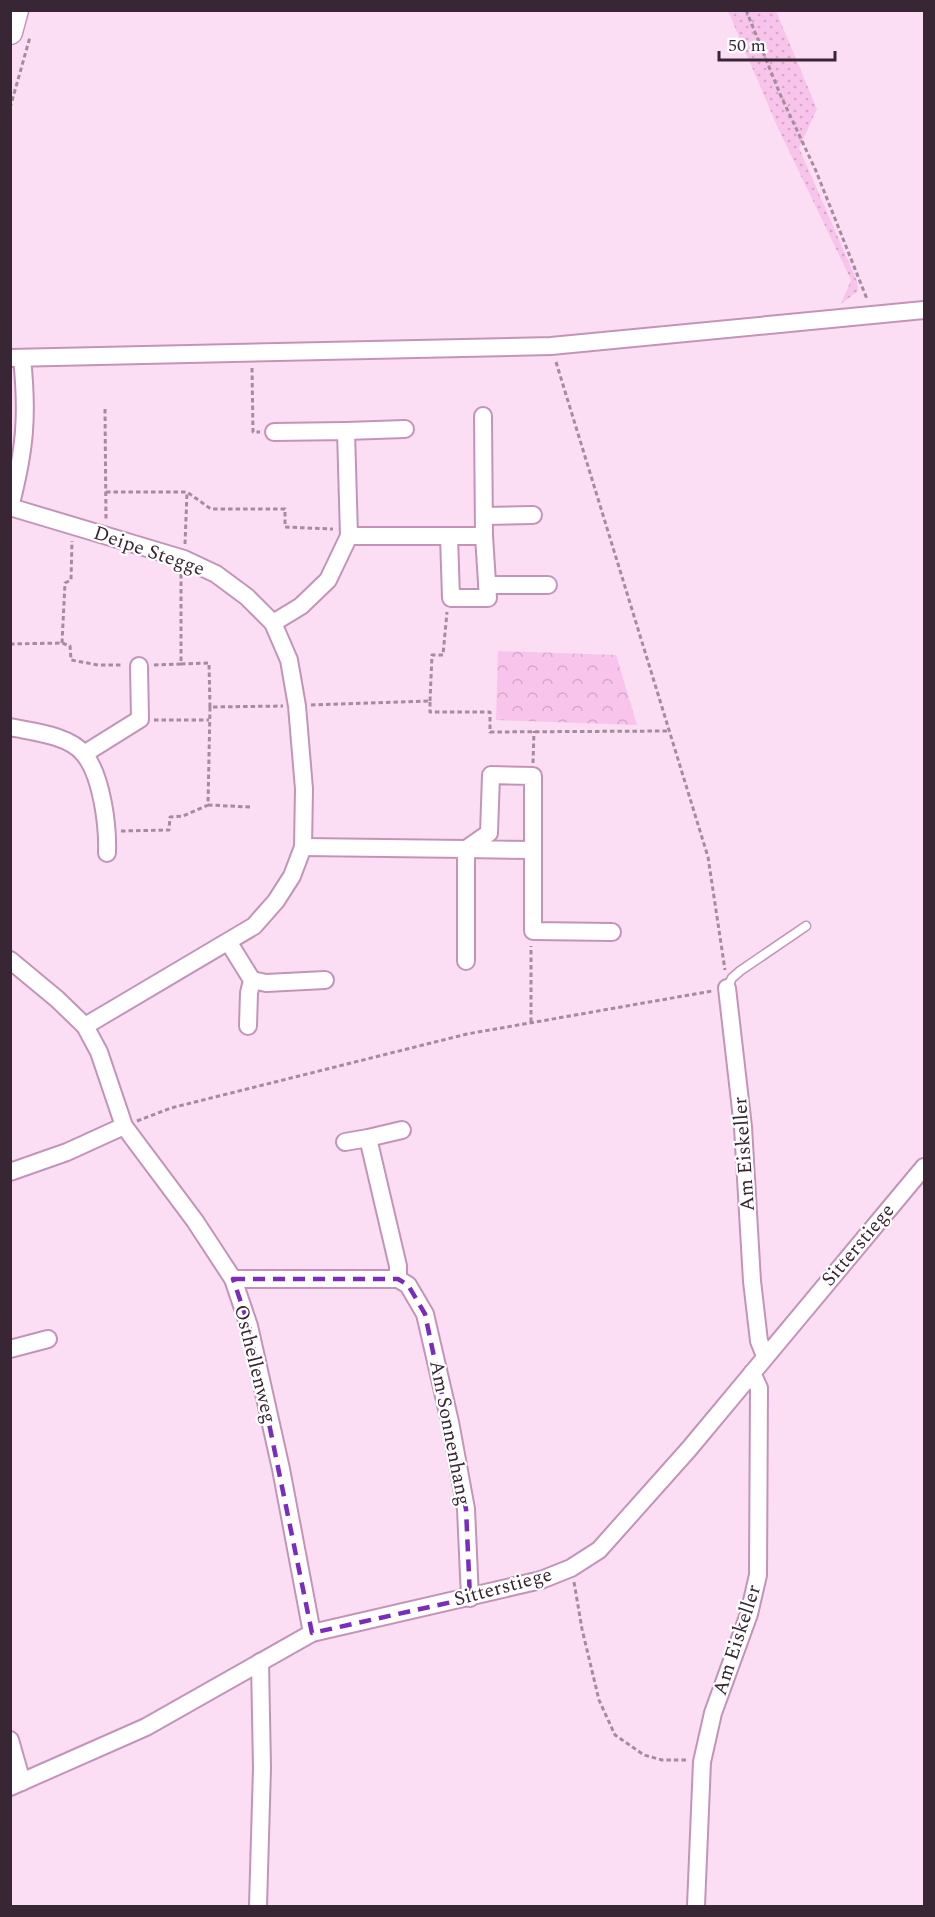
<svg xmlns="http://www.w3.org/2000/svg" width="935" height="1917" font-family="Spectral,serif">
  <style>
    .grass { fill: url(#grass-dots) }
    .forest { fill: url(#forest-crowns) }
    .lines { fill: none; stroke-linecap: round; stroke-linejoin: round }
    .lane-casing { stroke: #c494b8; stroke-width: 11 }
    .street-casing { stroke: #c494b8; stroke-width: 20 }
    .secondary-casing { stroke: #c494b8; stroke-width: 27 }
    .path { stroke: #a48c9e; stroke-width: 3; stroke-dasharray: 4.5 3; stroke-linecap: butt }
    .lane { stroke: #fff; stroke-width: 8 }
    .street { stroke: #fff; stroke-width: 16 }
    .secondary { stroke: #fff; stroke-width: 24 }
    .marked { fill: none; stroke: #7b2cbf; stroke-width: 4.5; stroke-dasharray: 12 8; stroke-linejoin: round }
    .labels { text-anchor: middle; dominant-baseline: central; stroke-width: 4.5; stroke-linejoin: round; paint-order: stroke }
    .street-label { font-size: 20px; fill: #382634; stroke: #fff }
  </style>
  <defs>
    <pattern id="grass-dots" width="8" height="8" patternUnits="userSpaceOnUse" patternTransform="scale(1.5)"><rect width="8" height="8" fill="#f8c4eb"/><path d="M2 2h.1M6 6h.1" fill="none" stroke="#d5a8ca" stroke-width="1.8" stroke-linecap="round"/></pattern>
    <pattern id="forest-crowns" width="20" height="18" patternUnits="userSpaceOnUse" patternTransform="scale(1.5)"><rect width="20" height="18" fill="#f8c4eb"/><path d="M2 6a3 3 0 1 1 6 0M12 15a3 3 0 1 1 6 0" fill="none" stroke="#d5a8ca"/></pattern>
  </defs>
  <rect width="100%" height="100%" fill="#fcdef4"/>
  <!-- grass -->
  <path class="grass" d="M728,11H776L817,109L799,148L857,281L858,291L841,304L851,280L777,126Z"/>
  <!-- forest -->
  <path class="forest" d="M498,651L616,655L637,725L496,720Z"/>
  <g class="lines">
    <!-- lane casing -->
    <g class="lane-casing">
      <path id="lane" d="M727,988L732,978L740,971L806,926"/>
    </g>
    <!-- street casing -->
    <g class="street-casing">
      <g id="street">
        <path d="M10,358L551,346L924,310"/>
        <path d="M346,431L405,429"/>
        <path d="M10,507L184,559L216,574L247,597L273,623L289,660L297,706L304,789L303,847L292,876L276,901L254,926L85,1026L57,999L10,960"/>
        <path d="M10,507C25,450 28,416 22,358"/>
        <path d="M484,516L533,515"/>
        <path d="M349,536H449L451,598H488L484,536L483,416"/>
        <path d="M449,536H484"/>
        <path d="M487,585H548"/>
        <path d="M273,623L301,606L328,580L349,536L346,431L274,432"/>
        <path d="M10,727C33,732 69,735 84,754C102,776 108,826 107,853"/>
        <path d="M84,754L140,719L139,666"/>
        <path d="M303,847L466,849V961"/>
        <path d="M532,850L466,849L489,833L491,775L533,776V931L612,932"/>
        <path d="M229,943L252,980L249,993L248,1026"/>
        <path d="M252,980L266,983L325,980"/>
        <path d="M727,988L743,1127L752,1281L759,1341L765,1356"/>
        <path d="M85,1026L99,1052L124,1126L195,1221L233,1279L249,1326L281,1469L312,1633"/>
        <path d="M368,1138L402,1130"/>
        <path d="M345,1142L368,1138L398,1266V1279"/>
        <path d="M10,1172L67,1152L124,1126"/>
        <path d="M233,1279H398L408,1285L425,1314L450,1422L466,1509L470,1598"/>
        <path d="M10,1349L48,1339"/>
        <path d="M10,1740L22,1782"/>
        <path d="M10,1787L146,1727L312,1633L541,1580L571,1568L599,1550L689,1449L924,1167"/>
        <path d="M258,1906L262,1768L260,1662"/>
        <path d="M696,1906L702,1762L713,1713L749,1614L758,1575L759,1388L752,1373"/>
      </g>
    </g>
    <!-- secondary casing -->
    <g class="secondary-casing">
      <path id="secondary" d="M10,32L16,10"/>
    </g>
    <!-- path -->
    <g class="path">
      <path d="M746,10L780,94L816,171L867,299"/>
      <path d="M10,108L30,37"/>
      <path d="M556,362L708,857L725,970"/>
      <path d="M252,368L253,432H260"/>
      <path d="M105,409L106,520"/>
      <path d="M106,492H187L211,509H285V527L333,529"/>
      <path d="M185,544L187,492"/>
      <path d="M62,643L65,583L71,580L72,541"/>
      <path d="M10,644L62,643L70,646L71,660L98,665H123"/>
      <path d="M181,664L209,663L210,707"/>
      <path d="M154,665L181,664V574"/>
      <path d="M430,701L432,655H443L447,612"/>
      <path d="M311,705L430,701V712H490V732L669,731"/>
      <path d="M154,720H209"/>
      <path d="M533,763L534,731"/>
      <path d="M208,805L250,807"/>
      <path d="M121,831L169,830L170,817L183,816L208,805L210,707L283,706"/>
      <path d="M531,1022V946"/>
      <path d="M137,1121L171,1108L467,1034L712,991"/>
      <path d="M574,1582L582,1629L599,1700L615,1735L644,1755L662,1760H688"/>
    </g>
    <!-- lane -->
    <use href="#lane" class="lane"/>
    <!-- street -->
    <use href="#street" class="street"/>
    <!-- secondary -->
    <use href="#secondary" class="secondary"/>
  </g>
  <!-- marked area -->
  <path class="marked" d="M233,1279H398L408,1285L425,1314L466,1509L470,1598L312,1633L249,1326Z"/>
  <g class="labels">
    <!-- street labels -->
    <g class="street-label">
      <text transform="translate(149 551) rotate(19)">Deipe Stegge</text>
      <text transform="translate(744 1154) rotate(-94)">Am Eiskeller</text>
      <text transform="translate(858 1245) rotate(-50)">Sitterstiege</text>
      <text transform="translate(255 1364) rotate(76)">Osthellenweg</text>
      <text transform="translate(450 1433) rotate(79)">Am Sonnenhang</text>
      <text transform="translate(503 1587) rotate(-15)">Sitterstiege</text>
      <text transform="translate(737 1640) rotate(-72)">Am Eiskeller</text>
    </g>
  </g>
  <!-- border -->
  <rect width="935" height="1917" fill="none" stroke="#382634" stroke-width="24"/>
  <!-- scale -->
  <path d="M719 51v9h116v-9" fill="none" stroke="#382634" stroke-width="3"/>
  <text x="728" y="51" font-size="18" fill="#382634" stroke="#ffffff" stroke-width="4.5" paint-order="stroke">50 m</text>
</svg>
